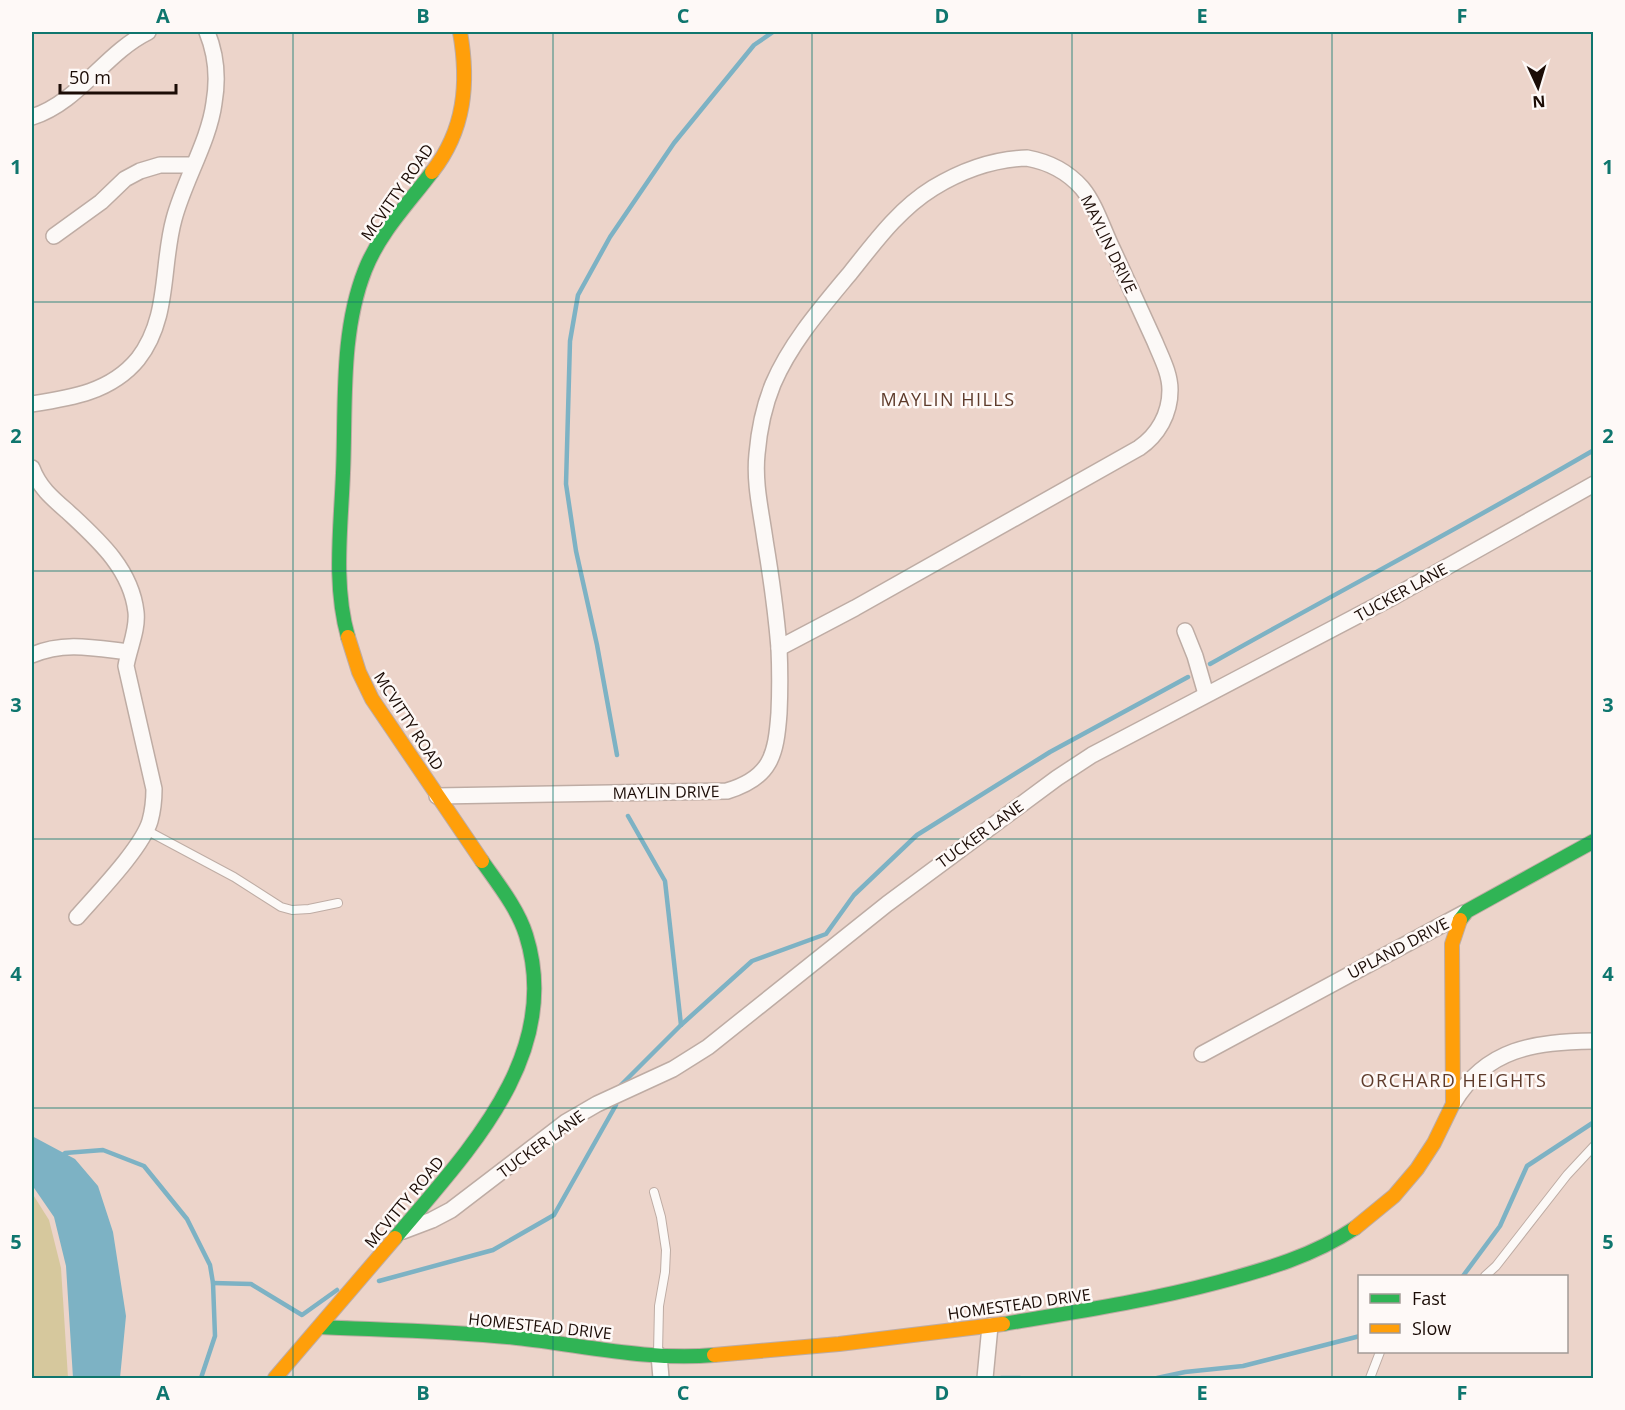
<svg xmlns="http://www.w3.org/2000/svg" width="1625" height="1410" font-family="'Open Sans',sans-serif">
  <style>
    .green { fill: #d6c89d }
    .water { fill: #7db2c4 }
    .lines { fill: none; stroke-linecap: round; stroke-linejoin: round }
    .stream { stroke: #7db2c4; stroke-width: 4.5 }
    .lane-casing { stroke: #beaca4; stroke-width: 10 }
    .street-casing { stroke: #beaca4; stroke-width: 18 }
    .fast-casing { stroke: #beaca4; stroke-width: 16 }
    .slow-casing { stroke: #beaca4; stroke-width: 16 }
    .lane { stroke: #fcf9f7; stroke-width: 8 }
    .street { stroke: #fcf9f7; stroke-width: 15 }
    .fast { stroke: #30b455; stroke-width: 14 }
    .slow { stroke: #ff9f0a; stroke-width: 14 }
    .grid { fill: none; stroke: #0f766e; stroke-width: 1.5; stroke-opacity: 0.55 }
    .labels { text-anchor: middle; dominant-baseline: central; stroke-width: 5; stroke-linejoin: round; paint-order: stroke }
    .street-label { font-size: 16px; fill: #1b0c06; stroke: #fef9f7 }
    .neighbourhood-label { font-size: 18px; letter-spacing: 1.5px; fill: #5e3b2b; stroke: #fef9f7 }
    .neatline { fill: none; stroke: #0f766e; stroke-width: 2 }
    .grid-label { font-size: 20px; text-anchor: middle; font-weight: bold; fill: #0f766e }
  </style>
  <rect width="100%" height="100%" fill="#ecd4ca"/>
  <!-- green -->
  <path class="green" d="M32,1193L49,1220L61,1268L68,1378H32Z"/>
  <!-- water -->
  <path class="water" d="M32,1136L75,1159L98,1186L113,1232L126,1316L120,1378H73L66,1266L54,1217L32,1185Z"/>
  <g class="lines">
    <!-- stream -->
    <g class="stream">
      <path d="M1210,664C1338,592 1467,524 1594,450"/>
      <path d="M617,755L597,645L576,551L566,484L570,341L578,295L610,237L674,143L754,45L773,32"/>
      <path d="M628,816L665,881L681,1025"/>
      <path d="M621,1085L681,1025L752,961L826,934L854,895L917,835L1050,752L1188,677"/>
      <path d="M61,1157L65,1153L103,1150L144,1166L187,1219L210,1265L213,1283L215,1336L201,1378"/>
      <path d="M1463,1276L1500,1226L1527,1166L1594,1122"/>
      <path d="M379,1281L493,1250L554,1215L616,1105"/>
      <path d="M213,1283L251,1284L302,1315L337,1290"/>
      <path d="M1001,1378H1020"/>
      <path d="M1157,1378L1185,1372L1243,1366L1360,1336"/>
    </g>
    <!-- lane casing -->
    <g class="lane-casing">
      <g id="lane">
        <path d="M146,830L234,877L281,907L292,910L309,909L338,903"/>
        <path d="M654,1192L661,1217L666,1250L665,1272L659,1306L658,1353"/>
        <path d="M1485,1276L1496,1266L1567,1175L1594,1146"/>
        <path d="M1370,1378L1380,1352"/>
      </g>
    </g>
    <!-- street casing -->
    <g class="street-casing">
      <g id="street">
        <path d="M32,117C79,102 105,53 148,32"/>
        <path d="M1027,158C1049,162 1067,171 1082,188C1096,205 1103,230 1113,250C1127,280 1141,311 1155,342C1161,357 1170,373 1170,390C1170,414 1158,435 1139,448L855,608L779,648C776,611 771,576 765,540C761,511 754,483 757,454C759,430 764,406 773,384C791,342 822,307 851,272C875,242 899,209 933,188C961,171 994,159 1027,158Z"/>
        <path d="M54,236L101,202L125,179L140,171L160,165H193"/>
        <path d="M32,404C71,398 111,392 138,359C170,318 161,266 174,219C184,181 209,141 214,103C218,80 216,54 207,32"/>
        <path d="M32,468C39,487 52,498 67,511C97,539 131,568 136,612C138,630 129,648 126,666L154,789C154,800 153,810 150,821C142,848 96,895 77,917"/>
        <path d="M1185,631L1195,656L1206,694"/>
        <path d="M32,655C64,641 95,648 128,652"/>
        <path d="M437,796L727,791C771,778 776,755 779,713C780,691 780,670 779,648"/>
        <path d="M1202,1054L1464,913"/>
        <path d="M1454,1102C1487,1048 1534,1042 1594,1041"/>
        <path d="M403,1231L432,1220L451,1210L566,1122L597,1104L673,1069L708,1047L887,904L1057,778L1092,755L1395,596L1594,484"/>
        <path d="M659,1355L661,1378"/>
        <path d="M985,1378L990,1326"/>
      </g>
    </g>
    <!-- fast casing -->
    <g class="fast-casing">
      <g id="fast">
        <path d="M348,637C333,584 341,527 343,473C346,406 340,333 365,270C380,232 408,204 432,172"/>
        <path d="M1460,920L1467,911L1594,841"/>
        <path d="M395,1238C465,1154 564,1056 526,935C518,909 498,884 482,861"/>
        <path d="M1003,1324C1075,1312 1148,1301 1219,1282C1267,1269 1313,1256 1355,1228"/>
        <path d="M320,1327C386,1330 452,1331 517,1338C582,1345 649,1361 714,1355"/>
      </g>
    </g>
    <!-- slow casing -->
    <g class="slow-casing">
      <g id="slow">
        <path d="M432,172C465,130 469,83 460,32"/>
        <path d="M348,637L359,672L372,699L482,861"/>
        <path d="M1355,1228L1394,1196L1417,1169L1434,1143L1453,1104L1452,944L1460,920"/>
        <path d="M714,1355L839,1344L1003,1324"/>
        <path d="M275,1378L395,1238"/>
      </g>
    </g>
    <!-- lane -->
    <use href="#lane" class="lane"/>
    <!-- street -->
    <use href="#street" class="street"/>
    <!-- fast -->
    <use href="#fast" class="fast"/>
    <!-- slow -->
    <use href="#slow" class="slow"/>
  </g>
  <!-- grid -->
  <path class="grid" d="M293,32V1378M553,32V1378M812,32V1378M1072,32V1378M1332,32V1378M32,302H1594M32,571H1594M32,839H1594M32,1108H1594"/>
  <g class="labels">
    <!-- street labels -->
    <g class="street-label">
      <text transform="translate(397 192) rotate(-55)">MCVITTY ROAD</text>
      <text transform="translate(1109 244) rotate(64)">MAYLIN DRIVE</text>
      <text transform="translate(1401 592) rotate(-29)">TUCKER LANE</text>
      <text transform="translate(409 721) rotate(57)">MCVITTY ROAD</text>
      <text transform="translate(666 792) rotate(-1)">MAYLIN DRIVE</text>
      <text transform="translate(980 834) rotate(-36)">TUCKER LANE</text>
      <text transform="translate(1398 948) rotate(-28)">UPLAND DRIVE</text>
      <text transform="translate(541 1144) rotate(-36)">TUCKER LANE</text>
      <text transform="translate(404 1202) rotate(-50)">MCVITTY ROAD</text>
      <text transform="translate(1019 1304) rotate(-8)">HOMESTEAD DRIVE</text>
      <text transform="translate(540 1326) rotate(6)">HOMESTEAD DRIVE</text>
    </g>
    <!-- neighbourhood labels -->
    <g class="neighbourhood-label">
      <text x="948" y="399">MAYLIN HILLS</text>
      <text x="1454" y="1080">ORCHARD HEIGHTS</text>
    </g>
  </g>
  <!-- border -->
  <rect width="1625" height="1410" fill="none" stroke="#fef9f7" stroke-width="66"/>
  <!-- legend -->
  <rect x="1358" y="1275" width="210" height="78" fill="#fef9f7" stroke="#a39a97" stroke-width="1.5"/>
  <rect x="1370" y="1294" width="30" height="9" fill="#30b455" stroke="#a39a97" stroke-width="1.5"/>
  <text x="1412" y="1305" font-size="18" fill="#1b0c06">Fast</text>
  <rect x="1370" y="1324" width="30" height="9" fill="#ff9f0a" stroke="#a39a97" stroke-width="1.5"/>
  <text x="1412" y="1335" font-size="18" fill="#1b0c06">Slow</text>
  <!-- north arrow -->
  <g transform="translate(1538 87) rotate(176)" stroke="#fef9f7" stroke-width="4.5" paint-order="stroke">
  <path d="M0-4.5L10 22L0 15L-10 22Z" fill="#1b0c06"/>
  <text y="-9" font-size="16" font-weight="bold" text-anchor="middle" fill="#1b0c06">N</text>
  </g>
  <!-- scale -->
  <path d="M60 84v9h116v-9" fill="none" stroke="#1b0c06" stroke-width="3"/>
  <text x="69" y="84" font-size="18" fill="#1b0c06" stroke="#fef9f7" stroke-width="4.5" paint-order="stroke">50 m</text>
  <rect x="33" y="33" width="1559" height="1344" class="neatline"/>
  <g class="grid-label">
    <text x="163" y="23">A</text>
    <text x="423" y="23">B</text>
    <text x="683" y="23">C</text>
    <text x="942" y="23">D</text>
    <text x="1202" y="23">E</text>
    <text x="1462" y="23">F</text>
    <text x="16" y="174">1</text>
    <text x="1608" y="174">1</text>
    <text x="16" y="443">2</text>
    <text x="1608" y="443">2</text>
    <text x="16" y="712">3</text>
    <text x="1608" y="712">3</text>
    <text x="16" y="981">4</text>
    <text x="1608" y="981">4</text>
    <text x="16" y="1249">5</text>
    <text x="1608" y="1249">5</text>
    <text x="163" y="1400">A</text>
    <text x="423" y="1400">B</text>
    <text x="683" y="1400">C</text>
    <text x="942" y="1400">D</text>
    <text x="1202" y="1400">E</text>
    <text x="1462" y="1400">F</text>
  </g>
</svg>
